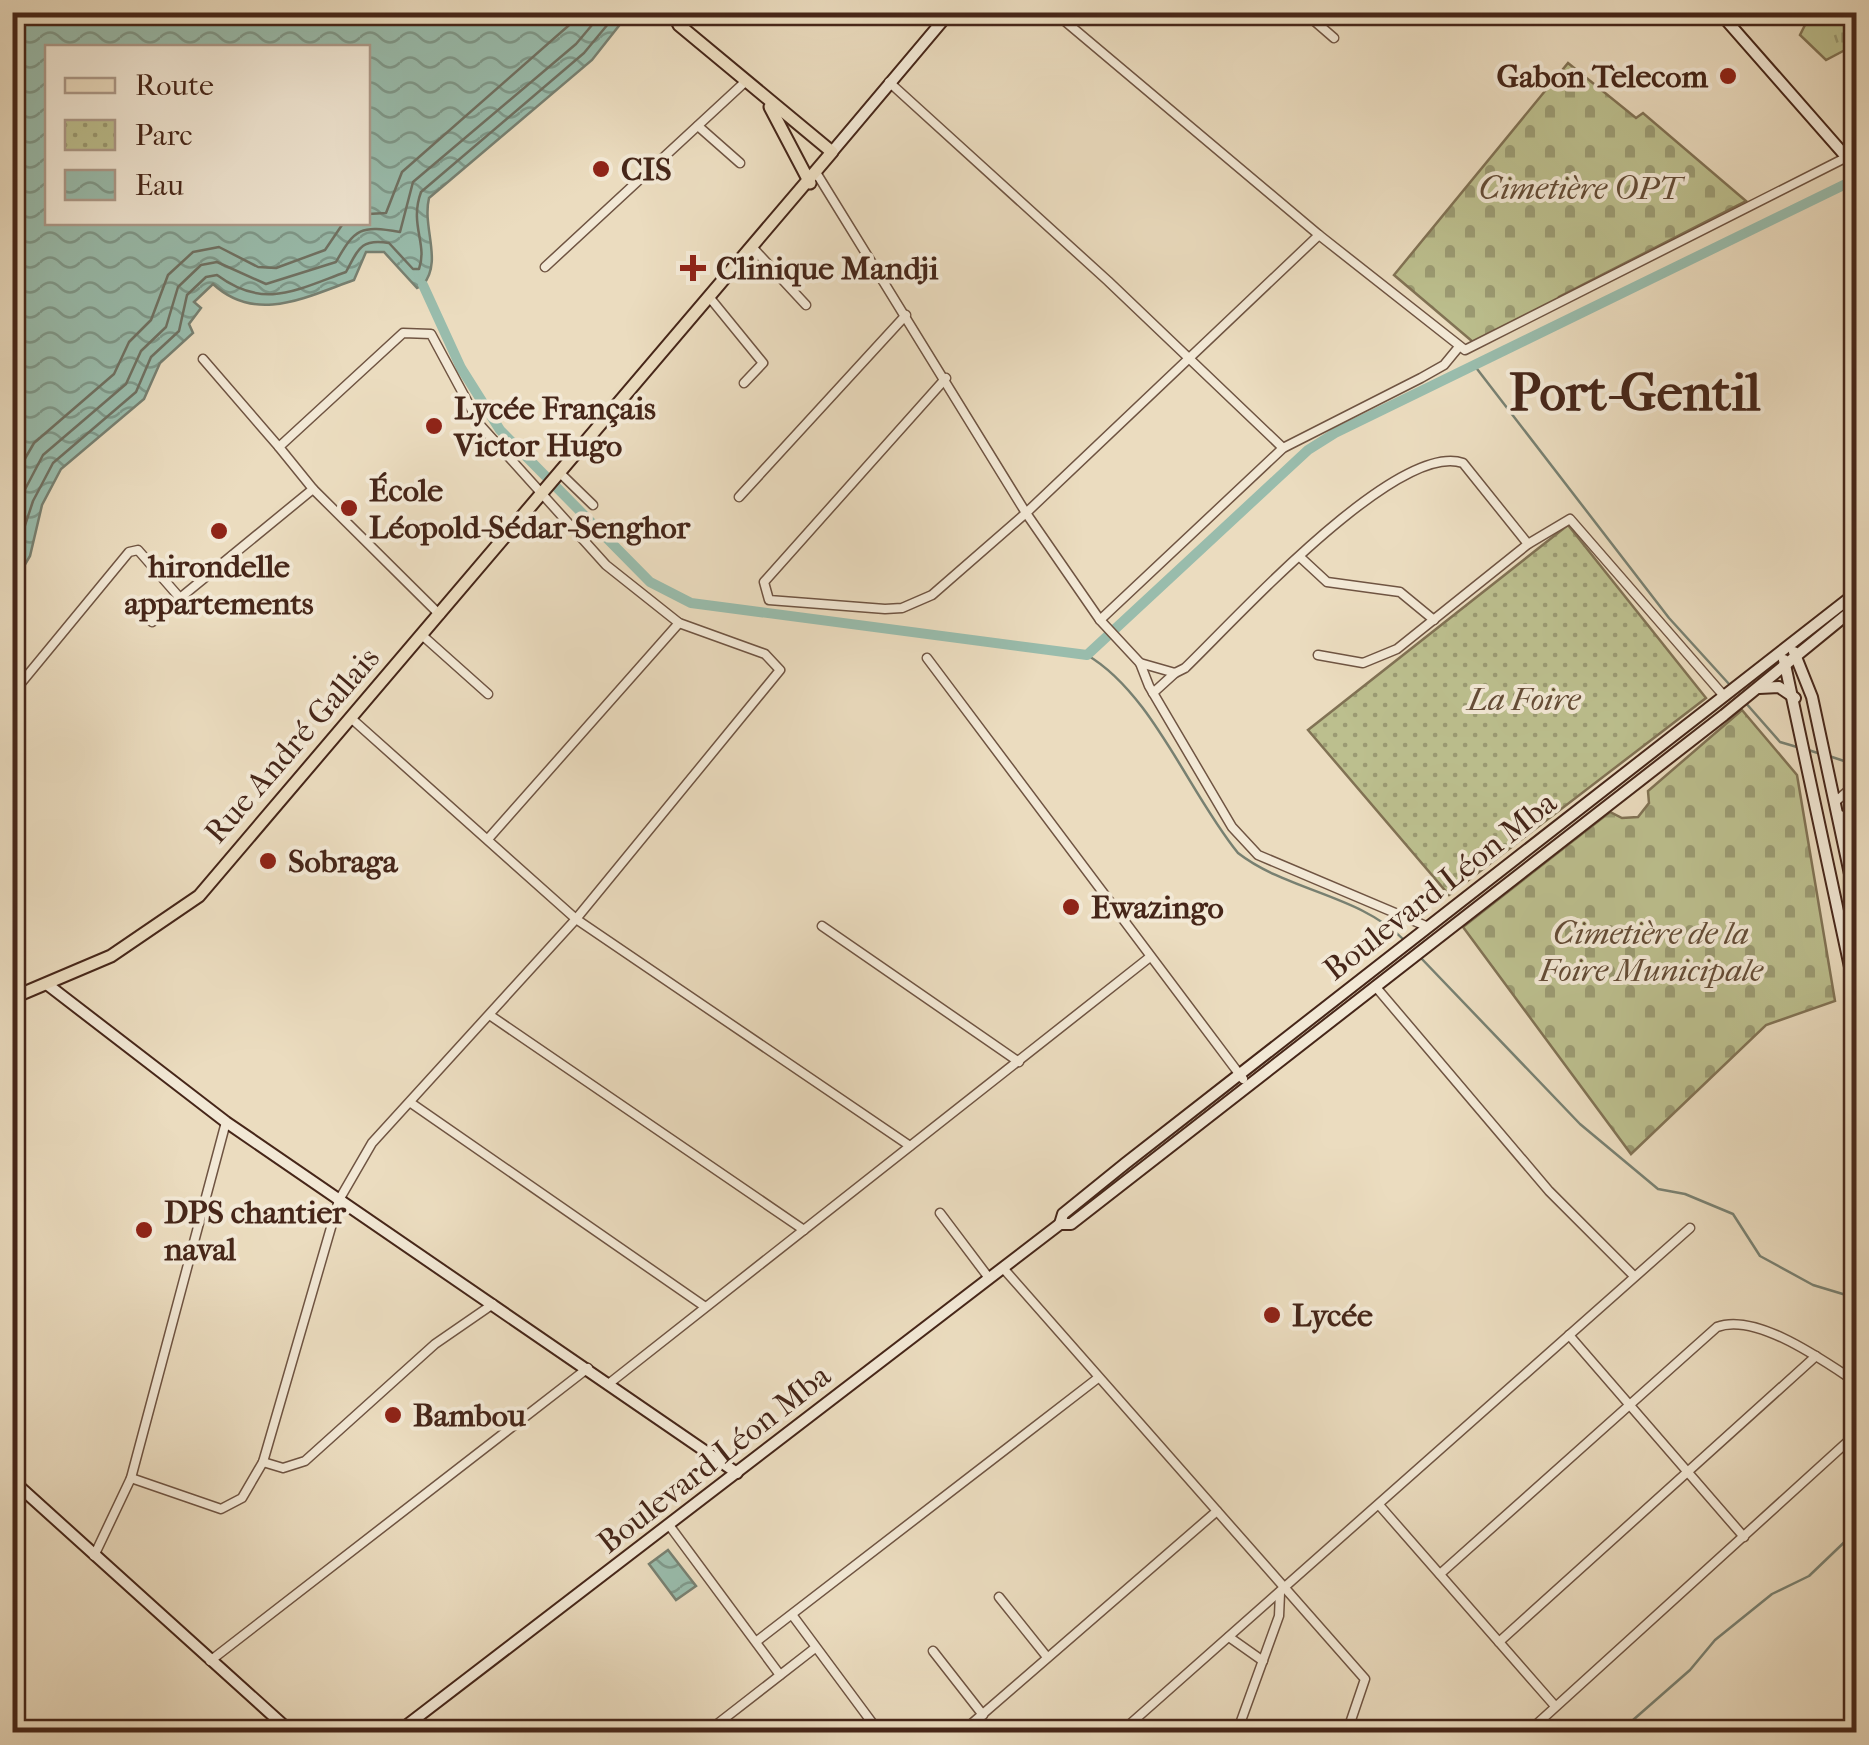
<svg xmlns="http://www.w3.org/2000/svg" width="1869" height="1745" font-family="'IM FELL French Canon',serif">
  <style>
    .grass { fill: url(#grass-tufts); stroke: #817254; stroke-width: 2.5 }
    .cemetery { fill: url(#cemetery-stones); stroke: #817254; stroke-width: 2.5 }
    .park { fill: url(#park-dots); stroke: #817254; stroke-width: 2.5 }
    .water { fill: url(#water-waves); stroke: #788071; stroke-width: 2.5; fill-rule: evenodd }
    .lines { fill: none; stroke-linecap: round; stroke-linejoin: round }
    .shore { stroke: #707162; stroke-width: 2.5 }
    .stream { stroke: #788071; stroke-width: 2.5 }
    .canal { stroke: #99bcac; stroke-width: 10 }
    .street-casing { stroke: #6f5442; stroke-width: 11 }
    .secondary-casing { stroke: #462619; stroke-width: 14 }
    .primary-casing { stroke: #462619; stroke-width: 15 }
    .street { stroke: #f2e8d5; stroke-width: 8 }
    .secondary { stroke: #f2e8d5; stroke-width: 10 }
    .primary { stroke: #ebdcbf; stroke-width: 11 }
    .poi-dot { fill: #8f2418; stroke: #f2e8d5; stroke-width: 4 }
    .labels { text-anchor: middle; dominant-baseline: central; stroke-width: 8; stroke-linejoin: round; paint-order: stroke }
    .poi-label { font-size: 32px; font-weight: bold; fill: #462619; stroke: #f2e8d5; text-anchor: start }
    .park-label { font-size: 32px; font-style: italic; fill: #644c36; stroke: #f2e8d5 }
    .street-label { font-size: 32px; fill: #462619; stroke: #f2e8d5 }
    .town-label { font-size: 52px; font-weight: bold; fill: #462619; stroke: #f2e8d5 }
  </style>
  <defs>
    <pattern id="grass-tufts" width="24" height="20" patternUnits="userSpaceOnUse" patternTransform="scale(2.5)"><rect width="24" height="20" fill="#bcbf8e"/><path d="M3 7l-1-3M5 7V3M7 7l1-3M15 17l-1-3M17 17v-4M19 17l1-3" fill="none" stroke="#9b9b73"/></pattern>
    <pattern id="cemetery-stones" width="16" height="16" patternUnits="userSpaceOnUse" patternTransform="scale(2.5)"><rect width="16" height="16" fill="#bcbf8e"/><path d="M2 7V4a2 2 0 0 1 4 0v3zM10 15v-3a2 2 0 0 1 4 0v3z" fill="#9b9b73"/></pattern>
    <pattern id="park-dots" width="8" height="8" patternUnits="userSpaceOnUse" patternTransform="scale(2.5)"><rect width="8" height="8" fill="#bcbf8e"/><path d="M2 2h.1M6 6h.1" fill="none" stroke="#9b9b73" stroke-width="1.8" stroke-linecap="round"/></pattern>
    <pattern id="water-waves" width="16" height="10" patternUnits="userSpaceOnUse" patternTransform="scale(2.5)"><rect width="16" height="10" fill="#99bcac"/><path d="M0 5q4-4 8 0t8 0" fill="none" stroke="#7f998b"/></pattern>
  </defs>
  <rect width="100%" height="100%" fill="#ebdcbf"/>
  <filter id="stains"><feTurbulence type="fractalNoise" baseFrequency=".002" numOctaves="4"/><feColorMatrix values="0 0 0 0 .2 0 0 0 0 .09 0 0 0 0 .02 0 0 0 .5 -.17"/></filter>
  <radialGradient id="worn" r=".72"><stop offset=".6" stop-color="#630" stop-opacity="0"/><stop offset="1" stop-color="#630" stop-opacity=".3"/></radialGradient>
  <!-- grass -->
  <path class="grass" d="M1811,13H1856V52L1847,49L1826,60L1800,35Z"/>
  <!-- cemetery -->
  <g class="cemetery">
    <path d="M1568,63L1636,118L1643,113L1746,201L1559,297L1560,302L1473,342L1394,275Z"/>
    <path d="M1742,710L1797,775L1835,1001L1766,1025L1631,1154L1463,927L1610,812L1622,818L1638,817L1649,803L1648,791Z"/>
  </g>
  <!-- park -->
  <path class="park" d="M1568,525L1706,698L1449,895L1308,730Z"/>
  <!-- water -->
  <g class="water">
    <path d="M13,12H629V13L592,60L429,198C422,228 443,261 423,285L417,288L384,252H366L354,280C306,297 256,324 213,284L194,302L201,308L189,324L193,333L160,363L144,399L61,469L42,505L30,556L13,585ZM48,48H368V222H48Z"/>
    <path d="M668,1550L696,1586L676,1600L649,1564Z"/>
  </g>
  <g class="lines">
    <!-- shore -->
    <g class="shore">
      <path d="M368,214L386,213L402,172L584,12"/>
      <path d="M12,481L34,443L114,374L129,342L151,320L168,275L193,252L219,247L258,267L276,268L325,250L344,222"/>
      <path d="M12,531L21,497L43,455L126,384L141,351L166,327L178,287L201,265L217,262L266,284L336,262C355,228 361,225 400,232L413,182L576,44L603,12"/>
      <path d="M12,565L33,501L53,463L136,392L151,357L179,331L187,295L206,277L217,275C264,310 296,290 346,272C358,250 360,238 389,243L413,269H419C428,244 409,225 421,192L584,53L618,12"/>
    </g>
    <!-- stream -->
    <g class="stream">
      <path d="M1474,365L1669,618L1729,684"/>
      <path d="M1087,655C1152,693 1189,793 1238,853C1287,891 1360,895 1404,940"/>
      <path d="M1744,701L1780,742L1797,747"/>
      <path d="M1805,749L1821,754"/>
      <path d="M1829,756L1856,765"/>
      <path d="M1420,957L1580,1124L1658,1189L1685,1194L1733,1214L1760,1256L1813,1285L1856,1298"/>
      <path d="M1633,1720L1690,1670L1715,1640L1772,1594L1809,1576L1856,1531"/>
    </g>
    <!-- canal -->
    <path class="canal" d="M423,285L461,368L500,430L650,582L691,603L1087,655L1308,450L1335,433L1856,179"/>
    <!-- street casing -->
    <g class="street-casing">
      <g id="street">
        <path d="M1054,12L1319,235L1465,350L1847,157"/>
        <path d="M1304,12L1334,38"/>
        <path d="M1532,12H1551"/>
        <path d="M889,82L1108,281L1283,448"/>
        <path d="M698,126L740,163"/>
        <path d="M817,174L1026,513L1100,620L1140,663L1175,673L1185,668C1233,622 1397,440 1463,463L1528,544"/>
        <path d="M754,249L806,305"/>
        <path d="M545,267L745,82"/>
        <path d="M710,298L763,363L744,383"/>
        <path d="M203,359L279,447"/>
        <path d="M946,378L764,582L769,600L885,609L902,608L932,595L1026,513L1319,235"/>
        <path d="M559,472L593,505"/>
        <path d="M739,497L906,315"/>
        <path d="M1300,557L1327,582L1400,592L1434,620"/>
        <path d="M1100,620L1283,448L1421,378L1444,365L1458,348"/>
        <path d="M152,622L180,598"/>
        <path d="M423,636L488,694"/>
        <path d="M1318,655L1363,663L1397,649L1528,544L1570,519L1724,696"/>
        <path d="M927,658L1243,1079"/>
        <path d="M1140,663L1149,686L1232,827L1258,855L1426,926"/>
        <path d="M1153,693L1175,673"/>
        <path d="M12,694L129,552L138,550L180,598L313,489L440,615"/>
        <path d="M352,719L576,919L910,1146"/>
        <path d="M1835,802L1856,784"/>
        <path d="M1837,814L1856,820"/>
        <path d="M488,839L679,623"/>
        <path d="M822,926L1019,1062"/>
        <path d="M1375,986L1549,1191L1634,1276"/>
        <path d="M491,1016L804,1230"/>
        <path d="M411,1103L704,1306"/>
        <path d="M940,1213L989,1278"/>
        <path d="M1003,1268L1365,1679L1347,1732"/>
        <path d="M1569,1335L1744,1537"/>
        <path d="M611,1382L1150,957"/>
        <path d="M263,1462L283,1468L305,1461L435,1344L493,1304"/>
        <path d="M131,1478L221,1509L242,1498L263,1462L339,1200L372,1143L576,919L780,670L765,654L679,623L606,565L480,425L431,334L403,333L279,447L313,489"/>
        <path d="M1380,1506L1555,1706"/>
        <path d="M669,1525L780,1675"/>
        <path d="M94,1556L131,1478L226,1122"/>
        <path d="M1440,1574L1717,1327C1756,1312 1824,1361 1856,1382"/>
        <path d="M999,1597L1047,1657"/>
        <path d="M793,1616L879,1732"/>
        <path d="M1229,1637L1263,1661"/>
        <path d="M757,1641L1098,1378"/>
        <path d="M1499,1642L1816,1356"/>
        <path d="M933,1651L983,1715"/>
        <path d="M210,1661L588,1368"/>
        <path d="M707,1732L815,1648"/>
        <path d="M962,1732L1217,1511"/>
        <path d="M1121,1732L1690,1228"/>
        <path d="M1237,1732L1279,1616L1280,1593"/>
        <path d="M1528,1732L1856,1434"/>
      </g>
    </g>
    <!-- secondary casing -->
    <g class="secondary-casing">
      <g id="secondary">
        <path d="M1719,12L1856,168"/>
        <path d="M832,152L950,12"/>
        <path d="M1794,652L1812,697L1856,902"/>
        <path d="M1784,660L1856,995"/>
        <path d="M1759,688L1779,687L1795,698"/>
        <path d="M48,985L226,1122L737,1473"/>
        <path d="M1060,1224L1063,1214L1126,1163L1856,593"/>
        <path d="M12,1480L291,1732"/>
        <path d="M398,1732L1060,1224H1071L1724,715L1856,607"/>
      </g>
    </g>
    <!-- primary casing -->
    <g class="primary-casing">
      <g id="primary">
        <path d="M770,107L810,183"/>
        <path d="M12,998L111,956L199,896L832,152L679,25L672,12"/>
      </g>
    </g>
    <!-- street -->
    <use href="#street" class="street"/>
    <!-- secondary -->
    <use href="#secondary" class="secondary"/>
    <!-- primary -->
    <use href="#primary" class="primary"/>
  </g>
  <!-- markers -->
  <g class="poi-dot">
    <circle cx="1728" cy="76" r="10"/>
    <circle cx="601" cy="169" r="10"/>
    <path d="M688 253h10v10h10v10h-10v10h-10v-10h-10v-10h10z"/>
    <circle cx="434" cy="426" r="10"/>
    <circle cx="349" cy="508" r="10"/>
    <circle cx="219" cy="531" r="10"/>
    <circle cx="268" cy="861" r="10"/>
    <circle cx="1071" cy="907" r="10"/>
    <circle cx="144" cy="1230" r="10"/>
    <circle cx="1272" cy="1315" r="10"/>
    <circle cx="393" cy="1415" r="10"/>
  </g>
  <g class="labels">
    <!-- poi labels -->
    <g class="poi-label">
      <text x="1708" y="76" text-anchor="end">Gabon Telecom</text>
      <text x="621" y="169">CIS</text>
      <text x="716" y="268">Clinique Mandji</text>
      <text x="454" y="408">Lycée Français<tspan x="454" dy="37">Victor Hugo</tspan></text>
      <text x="369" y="490">École<tspan x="369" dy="37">Léopold-Sédar-Senghor</tspan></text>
      <text x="219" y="566" text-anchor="middle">hirondelle<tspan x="219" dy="37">appartements</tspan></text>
      <text x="288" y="861">Sobraga</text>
      <text x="1091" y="907">Ewazingo</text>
      <text x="164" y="1212">DPS chantier<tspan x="164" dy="37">naval</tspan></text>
      <text x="1292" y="1315">Lycée</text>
      <text x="413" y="1415">Bambou</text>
    </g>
    <!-- park labels -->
    <g class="park-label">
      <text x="1580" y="188">Cimetière OPT</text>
      <text x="1524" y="699">La Foire</text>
      <text x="1651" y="933">Cimetière de la<tspan x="1651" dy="37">Foire Municipale</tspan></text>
    </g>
    <!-- street labels -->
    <g class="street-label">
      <text transform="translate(292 745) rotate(-49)">Rue André Gallais</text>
      <text transform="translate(1440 886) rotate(-38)">Boulevard Léon Mba</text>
      <text transform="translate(714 1459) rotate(-38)">Boulevard Léon Mba</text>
    </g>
    <!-- town labels -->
    <g class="town-label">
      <text x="1635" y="393">Port-Gentil</text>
    </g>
  </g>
  <!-- margin -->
  <rect width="1869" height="1745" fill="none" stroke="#ebdcbf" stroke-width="50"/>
  <rect x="15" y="15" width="1839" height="1715" fill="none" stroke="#462619" stroke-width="5"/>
  <rect x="25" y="25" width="1819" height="1695" fill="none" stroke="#462619" stroke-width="2.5"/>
  <!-- legend -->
  <rect x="45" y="45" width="325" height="180" fill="#f2e8d5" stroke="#ad9a8a" stroke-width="2.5"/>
  <rect x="65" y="78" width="50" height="15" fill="#ebdcbf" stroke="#ad9a8a" stroke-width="2.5"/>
  <text x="135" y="95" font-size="30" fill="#462619">Route</text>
  <rect x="65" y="120" width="50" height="30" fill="url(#park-dots)" stroke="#ad9a8a" stroke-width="2.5"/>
  <text x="135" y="145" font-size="30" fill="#462619">Parc</text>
  <rect x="65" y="170" width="50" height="30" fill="url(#water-waves)" stroke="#ad9a8a" stroke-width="2.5"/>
  <text x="135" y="195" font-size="30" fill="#462619">Eau</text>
  <rect width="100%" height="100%" filter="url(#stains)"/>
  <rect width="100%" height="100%" fill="url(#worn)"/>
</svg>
